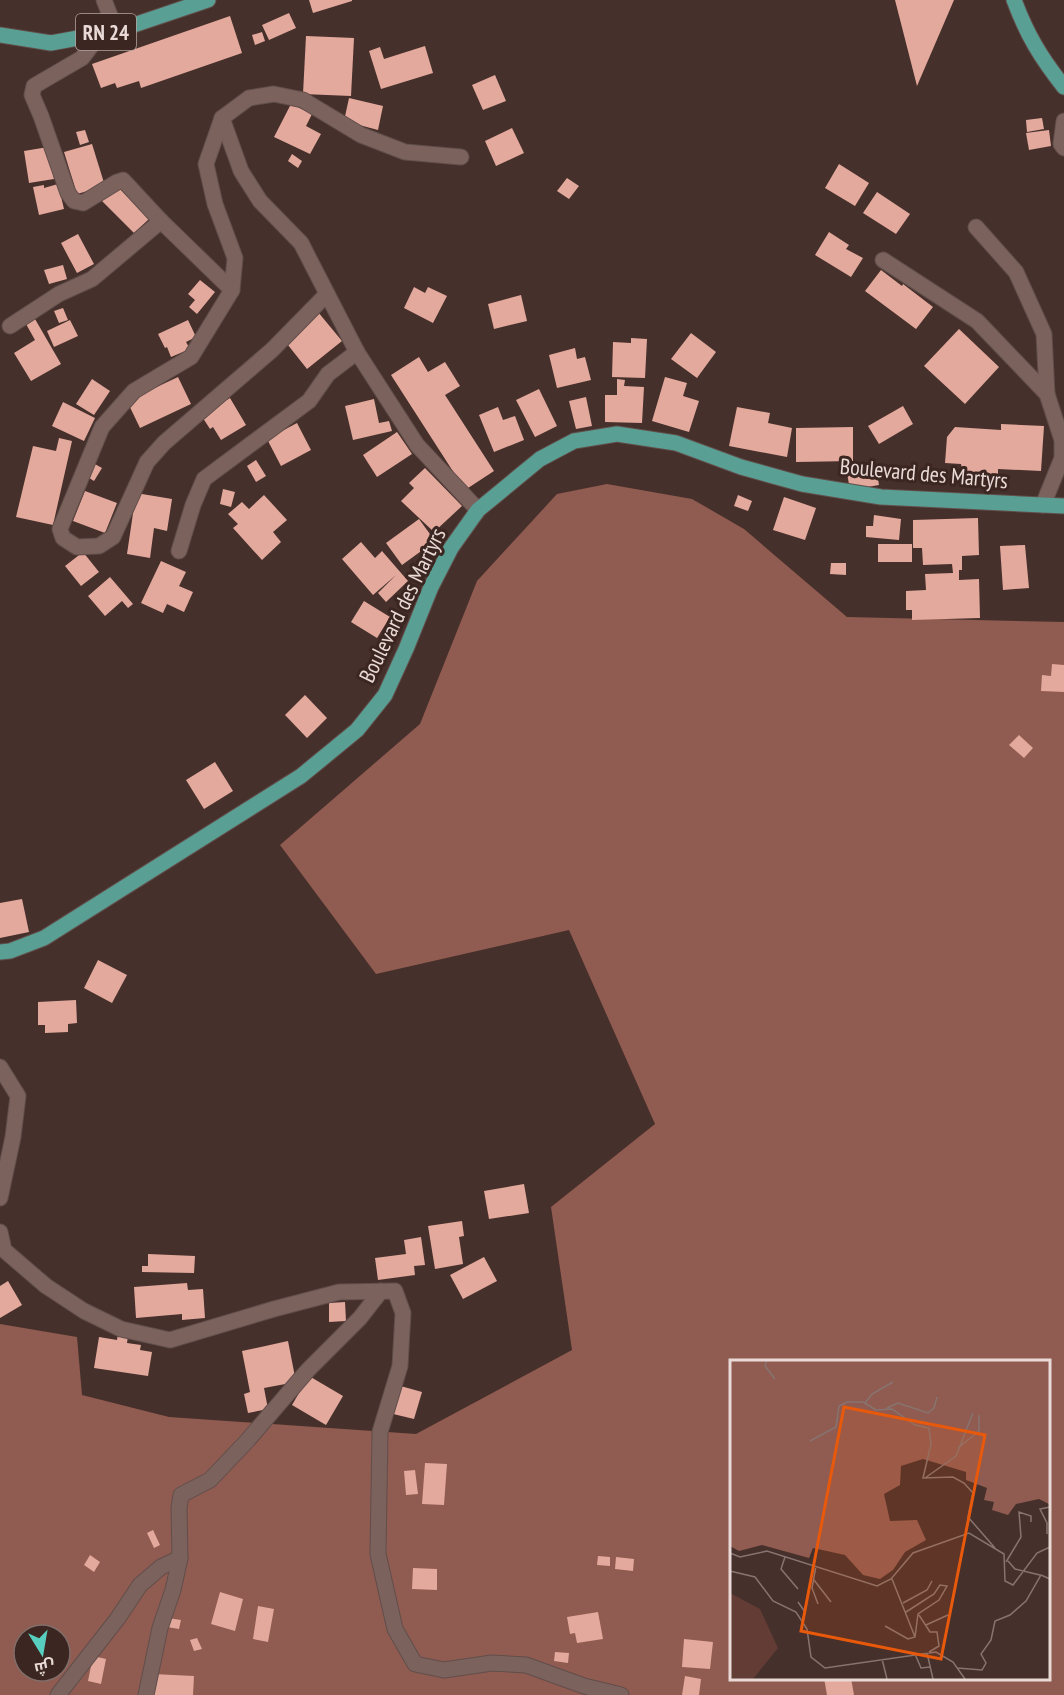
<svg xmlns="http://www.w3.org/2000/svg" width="1064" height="1695" font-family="'PT Sans Narrow',Cairo,sans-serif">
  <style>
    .forest { fill: #905b50; fill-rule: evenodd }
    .building { fill: #e4a99d }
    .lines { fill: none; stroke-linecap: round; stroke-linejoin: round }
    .minor-casing { stroke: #614e4b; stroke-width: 17 }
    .major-casing { stroke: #614e4b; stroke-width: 17 }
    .minor { stroke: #7b625d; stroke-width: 15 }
    .major { stroke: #599f94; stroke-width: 15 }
    .labels { text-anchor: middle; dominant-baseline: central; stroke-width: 6; stroke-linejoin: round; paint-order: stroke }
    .shield { fill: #3b2622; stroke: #b5a4a1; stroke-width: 1.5 }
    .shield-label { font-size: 21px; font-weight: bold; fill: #e9dad7 }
    .street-label { font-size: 22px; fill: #e9dad7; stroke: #3b2622 }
    .inset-road { fill: none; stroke: #877470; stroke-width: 1.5 }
    .view { fill: #e8590c; fill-opacity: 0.15; stroke: #e8590c; stroke-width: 3 }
    .inset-edge { fill: none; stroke: #e9dad7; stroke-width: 3 }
  </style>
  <rect width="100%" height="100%" fill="#46302b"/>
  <!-- forest -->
  <path class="forest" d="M607,484L692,499L744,529L847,617L1064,622V1695H0V1324L77,1337L82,1395L169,1417L416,1434L572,1350L551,1207L655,1124L569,930L376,974L280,845L420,724L477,581L557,494ZM731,1362H1048V1678H731ZM24,1635H60V1671H24Z"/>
  <!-- building -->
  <g class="building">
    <path d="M309,0H352V1L313,13Z"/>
    <path d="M895,0H954L917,86Z"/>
    <path d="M289,13L296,28L269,40L262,25Z"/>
    <path d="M230,16L242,53L141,88L139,81L117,88L115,83L101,88L92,64Z"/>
    <path d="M262,32L265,41L255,45L252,35Z"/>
    <path d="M306,36L354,38L351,96L303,94Z"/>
    <path d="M425,46L433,73L381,89L369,51L380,47L384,59Z"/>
    <path d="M495,75L506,101L483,110L472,85Z"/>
    <path d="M349,98L383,106L378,130L344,121Z"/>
    <path d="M291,104L312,114L306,126L321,134L310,154L274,137Z"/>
    <path d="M1042,118L1044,129L1027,132L1026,120Z"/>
    <path d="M512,128L524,153L496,166L485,141Z"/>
    <path d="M85,130L89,142L80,145L76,132Z"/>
    <path d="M1049,130L1051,146L1029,150L1026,133Z"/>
    <path d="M92,144L105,186L77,194L64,152Z"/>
    <path d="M48,147L54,179L29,183L24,151Z"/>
    <path d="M292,154L302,161L298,168L288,161Z"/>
    <path d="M839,164L869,183L855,206L825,188Z"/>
    <path d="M567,178L579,186L569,199L557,191Z"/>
    <path d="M58,184L64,209L39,215L33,187L44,185V188Z"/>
    <path d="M117,186L150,218L134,233L102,201Z"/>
    <path d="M877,192L910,214L896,234L863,213Z"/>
    <path d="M829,232L849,245L846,249L863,258L851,277L815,255Z"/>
    <path d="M78,234L94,264L77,273L61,243Z"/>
    <path d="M63,265L67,279L49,284L44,270Z"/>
    <path d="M881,270L902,286L903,284L933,307L916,329L865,291Z"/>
    <path d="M200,280L215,292L197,314L189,307L195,300L188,294Z"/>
    <path d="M414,287L425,293L428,287L447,296L433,323L404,308Z"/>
    <path d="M521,295L527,321L494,329L488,304Z"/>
    <path d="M63,308L68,320L59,323L54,311Z"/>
    <path d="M318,312L342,341L307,369L284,340Z"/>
    <path d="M35,319L61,364L31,381L14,353L35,340L26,324Z"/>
    <path d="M70,320L78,336L54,347L47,331Z"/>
    <path d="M188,320L196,337L186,342L190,349L171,357L167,347L165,348L158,334Z"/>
    <path d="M959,329L999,367L965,404L924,366Z"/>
    <path d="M691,333L716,352L697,378L671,359Z"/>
    <path d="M631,338L647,339L645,378L612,377L613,342L631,343Z"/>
    <path d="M575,348L577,359L585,357L591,380L557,388L549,355Z"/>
    <path d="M419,357L428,372L445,362L460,386L445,395L494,471L465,490L391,375Z"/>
    <path d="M178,377L191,404L140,428L127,401Z"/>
    <path d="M665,377L687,383L683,396L699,401L689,432L652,421Z"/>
    <path d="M92,379L110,391L94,415L76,404Z"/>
    <path d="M617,379L625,380L624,386L644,387L642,423L605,422V395H617Z"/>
    <path d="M539,389L557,426L535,437L516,400Z"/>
    <path d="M586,397L592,426L576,429L569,401Z"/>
    <path d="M230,398L246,425L221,440L213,427L210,429L201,415Z"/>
    <path d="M374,399L379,423L389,421L392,431L353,440L345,406Z"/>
    <path d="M63,402L95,418L84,441L52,426Z"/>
    <path d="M903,406L913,424L879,444L868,426Z"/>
    <path d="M498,407L503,420L515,416L524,440L494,452L479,415Z"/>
    <path d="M737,407L770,413L768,423L792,428L787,457L729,446Z"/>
    <path d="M297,423L311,450L281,466L267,439Z"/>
    <path d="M1001,424L1044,426L1041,471L998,469V480L964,478L961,464L945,463L947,437L955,427L1001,430Z"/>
    <path d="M853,427V461L796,462V428Z"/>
    <path d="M397,432L412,454L377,477L363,455Z"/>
    <path d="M59,438L72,441L53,525L16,517L33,446L56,451Z"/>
    <path d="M256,460L266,476L256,482L247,466Z"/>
    <path d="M93,463L102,468L94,481L86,476Z"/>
    <path d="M425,468L462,506L434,532L401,501L414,488L409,483Z"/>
    <path d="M876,468L879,485L850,490L847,473Z"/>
    <path d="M223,489L235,492L231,507L220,504Z"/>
    <path d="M85,491L117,503L105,533L73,521Z"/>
    <path d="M136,493L172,499L167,531L154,528L150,558L127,554Z"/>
    <path d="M264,495L287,520L273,532L281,542L262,560L233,528L238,524L228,514L242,502L249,509Z"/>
    <path d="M738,495L752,501L748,511L734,506Z"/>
    <path d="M784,497L816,508L805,540L773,530Z"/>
    <path d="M874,515L901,519L899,540L866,537V526H873Z"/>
    <path d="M978,518L979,555L962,556V570H959V580L979,579L980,618L912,620V610H906V591L926,590L925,574L953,573L952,564L923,565L922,548H913V520Z"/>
    <path d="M419,519L435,541L402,565L386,543Z"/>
    <path d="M361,542L375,558L382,551L408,581L386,602L378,593L396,575L373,595L342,559Z"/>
    <rect x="878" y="544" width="34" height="18"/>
    <path d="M1025,545L1029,588L1003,590L1000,546Z"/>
    <path d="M83,552L99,572L81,586L65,566Z"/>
    <path d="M161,561L186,572L179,586L193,592L184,612L167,604L163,613L141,603Z"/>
    <path d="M831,563H846V575L830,574Z"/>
    <path d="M110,577L133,604L128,608L122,601L105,616L88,596Z"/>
    <path d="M364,601L390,617L377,638L351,622Z"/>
    <path d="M1052,664L1064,665V692L1041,691L1042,675L1051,676Z"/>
    <path d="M305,695L327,718L307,738L285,715Z"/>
    <path d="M1019,735L1033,748L1024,758L1009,745Z"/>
    <path d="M215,762L233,791L204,809L186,780Z"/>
    <path d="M22,899L29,932L0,938V903Z"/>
    <path d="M98,960L127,975L112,1003L84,988Z"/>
    <path d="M76,1000L77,1023L68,1024V1032L45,1033V1025H38V1002Z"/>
    <path d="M524,1184L529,1213L489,1219L484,1191Z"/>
    <path d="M462,1221L464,1236L459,1237L463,1264L435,1269L428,1226Z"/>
    <path d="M421,1237L425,1265L414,1266L415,1275L378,1280L375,1258L406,1254L404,1240Z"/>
    <path d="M148,1254L195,1256L194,1273L142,1272V1266H148Z"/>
    <path d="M484,1257L497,1281L463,1299L450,1275Z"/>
    <path d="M8,1281L22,1305L0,1318V1286Z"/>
    <path d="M187,1283L188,1290L203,1289L205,1318L182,1320V1314L136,1318L134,1287Z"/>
    <path d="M345,1302L346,1321L329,1322V1303Z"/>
    <path d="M118,1334L128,1336L127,1343L141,1345L140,1350L152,1352L148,1376L94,1368L99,1337L117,1340Z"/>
    <path d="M288,1341L296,1382L264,1388L268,1409L248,1413L244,1394L250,1392L242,1351Z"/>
    <path d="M309,1376L343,1396L326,1425L292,1405Z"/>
    <path d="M397,1385L422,1392L414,1419L389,1413Z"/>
    <path d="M425,1463L447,1464L444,1505L422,1504Z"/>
    <path d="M415,1470L418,1494L406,1495L404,1471Z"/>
    <path d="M153,1530L160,1545L154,1548L147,1533Z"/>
    <path d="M90,1555L100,1562L94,1572L84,1565Z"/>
    <path d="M598,1556L610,1557V1566L597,1565Z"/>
    <path d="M616,1557L634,1559L633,1571L615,1569Z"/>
    <path d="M413,1568L437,1569V1590L412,1589Z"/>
    <path d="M220,1592L243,1599L235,1631L211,1624Z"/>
    <path d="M258,1606L274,1609L268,1642L253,1639Z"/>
    <path d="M598,1612L603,1639L577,1643L575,1633L570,1634L567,1617Z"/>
    <path d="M168,1618L181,1620L179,1629L167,1627Z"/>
    <path d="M197,1638L202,1649L194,1651L190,1640Z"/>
    <path d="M684,1639L713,1642L710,1669L682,1667Z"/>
    <path d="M555,1652L569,1653L568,1663L554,1661Z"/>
    <path d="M93,1656L106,1659L101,1684L88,1681Z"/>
    <path d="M153,1674L194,1676L193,1695H152Z"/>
    <path d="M685,1676L701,1679L699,1695H682Z"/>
    <path d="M824,1678H851L854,1695H827Z"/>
  </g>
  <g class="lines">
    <!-- minor casing -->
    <g class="minor-casing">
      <g id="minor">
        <path d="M104,0L116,31"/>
        <path d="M101,33L82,58L34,86L32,95L41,116L68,193L74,201L83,203L117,182L123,180L161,221L232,290"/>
        <path d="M222,118L241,171L260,201L301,243L357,352L417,445L478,510L476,513"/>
        <path d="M1064,121L1061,144L1064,148"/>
        <path d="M976,227L1016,272L1044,334L1047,394L1062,440V458L1043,505"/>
        <path d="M883,260L977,321L1047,394"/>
        <path d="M327,294L272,350L164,443L147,462L113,537L99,546L77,547L63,538L60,529L102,427L134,391L191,357L232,290L235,258L215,204L206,164L222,118L249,98L274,94L303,100L361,135L405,152L461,157"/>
        <path d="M10,326L59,294L92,279L161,221"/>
        <path d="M179,551L193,505L204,479L309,401L328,374L357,352"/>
        <path d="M0,1067L18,1096L13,1137L0,1198"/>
        <path d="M0,1232L4,1250L46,1286L84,1311L121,1329L170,1340L274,1309L339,1292L395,1291L403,1313L400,1366L380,1432L378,1554L395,1629L415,1664L444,1670L492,1663L526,1665L584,1686L621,1695"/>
        <path d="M58,1695L118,1618L140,1585L161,1567L180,1558"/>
        <path d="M146,1695L160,1628L173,1590L180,1558L179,1508L181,1495L210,1480L247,1441L308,1370L360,1318L381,1291"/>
      </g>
    </g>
    <!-- major casing -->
    <g class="major-casing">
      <g id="major">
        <path d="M1014,0C1027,35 1041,58 1064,87"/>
        <path d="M0,35L51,43L116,31L208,0"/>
        <path d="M0,952L10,951L44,938L301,776L357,730L385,695L406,649L431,587L451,548L478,510L540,459L574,441L617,434L676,443L741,467L802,484L881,497L1064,506"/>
      </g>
    </g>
    <!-- minor -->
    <use href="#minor" class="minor"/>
    <!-- major -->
    <use href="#major" class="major"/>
  </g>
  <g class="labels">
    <!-- shield labels -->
    <rect class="shield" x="76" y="14" width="60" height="36" rx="4.5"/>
    <g class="shield-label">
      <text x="106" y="32">RN 24</text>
    </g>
    <!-- street labels -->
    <g class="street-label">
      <text transform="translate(924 473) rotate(5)">Boulevard des Martyrs</text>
      <text transform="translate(402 605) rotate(-64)">Boulevard des Martyrs</text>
    </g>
  </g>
  <!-- overview -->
  <g transform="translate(730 1360)">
    <rect width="320" height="320" fill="#46302b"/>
    <path d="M0,233L30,249L48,288L23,319H0Z" fill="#623c35"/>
    <path d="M0,0H319V144L309,139L286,144L278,155L262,150L264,142L254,140L257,128L236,120V112L193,99L171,106L170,125L154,134L160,161L187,160L196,180L175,192L163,210L150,219L133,215L115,195L83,188L79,198L32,185L9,191L0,186Z" fill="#905b50"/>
    <path class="inset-road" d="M37,0L35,6L45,19M135,43L142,34L163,22M157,48L168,43L198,53L204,48L207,37M80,81L106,67L109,46L117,42H133L146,50L162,49L185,65L199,68L201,84L193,118L223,117L234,123L243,133L238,157L265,188M228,88L249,71V55M195,118L226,96L243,53M317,174V163L310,149L320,147M0,193L10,197L37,191L147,226L161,219L183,193L239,173L274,194L275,221L283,225L307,193L320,187M55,197L51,209L68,229M278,201L285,209L310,215M276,202L291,177L289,152L301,156V162M86,206L82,228L88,244M0,211L25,217L43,241L66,252L77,269L81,297L95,308L206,292L223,302L235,319M162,219L185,277M84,220L101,242M68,242L75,252L73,259M173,243L197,230L202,221M189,255L200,272H207L209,286L199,292M196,265L218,255M155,266L178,279L185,277L188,254L209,240L217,226L210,225L204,234L176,252M197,293L203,319M185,294L191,308L200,307M152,299L157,319M227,308L252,310L256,303L251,294L261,280L265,261L280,255L296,241L311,215L320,219"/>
    <path class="view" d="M114,47L255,75L211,299L71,271Z"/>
    <rect width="320" height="320" class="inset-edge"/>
  </g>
  <!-- north arrow -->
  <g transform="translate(42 1653) rotate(169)"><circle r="28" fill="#3b2622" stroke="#816e6a" stroke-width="1.5"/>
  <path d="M0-4.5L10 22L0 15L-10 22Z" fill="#58cebf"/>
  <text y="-9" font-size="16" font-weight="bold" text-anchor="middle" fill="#e9dad7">ش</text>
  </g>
</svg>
